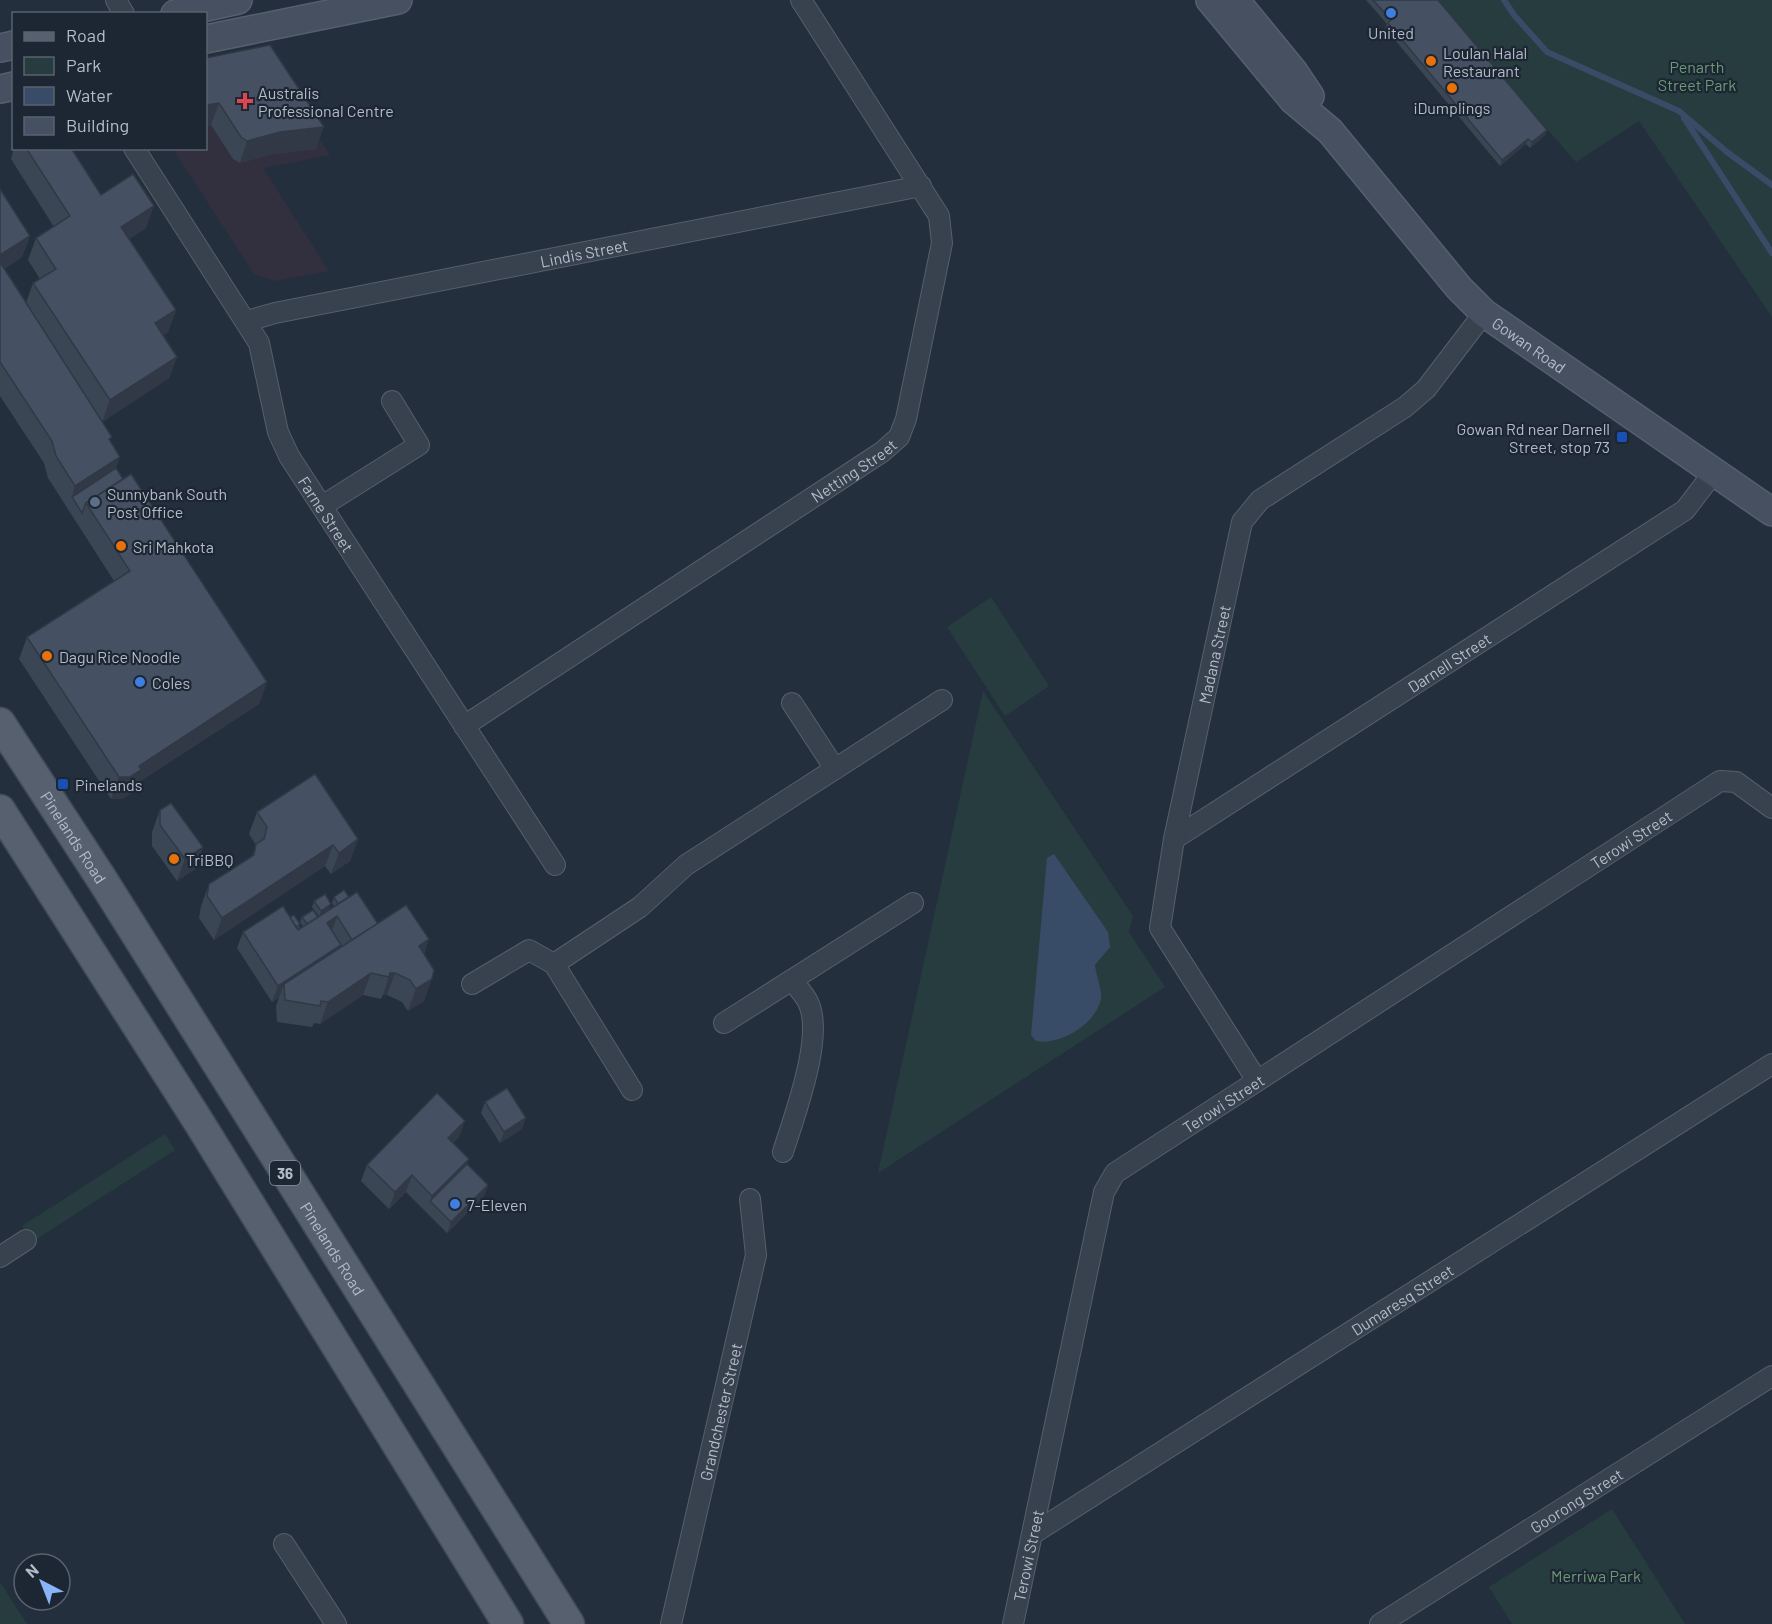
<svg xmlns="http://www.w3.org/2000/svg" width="1772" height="1624" font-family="Barlow,sans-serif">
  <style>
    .medical { fill: #32303f }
    .green { fill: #263c3f }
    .water { fill: #394c67 }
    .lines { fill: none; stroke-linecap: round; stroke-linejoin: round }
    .stream { stroke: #394c67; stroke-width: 6 }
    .minor-casing { stroke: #565f6c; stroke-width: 22 }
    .secondary-casing { stroke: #565f6c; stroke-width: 30 }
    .primary-casing { stroke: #414a57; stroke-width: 33 }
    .minor { stroke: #38414e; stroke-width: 20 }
    .secondary { stroke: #465061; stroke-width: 27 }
    .primary { stroke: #56606e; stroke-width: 30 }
    .wall { fill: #3b4654 }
    .shaded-wall { fill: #303945 }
    .building { fill: #455162; stroke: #303945; stroke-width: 1.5 }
    .shop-dot { fill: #3f7fe0; stroke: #1d2633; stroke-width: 2 }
    .food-dot { fill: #e8710a; stroke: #1d2633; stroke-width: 2 }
    .health-dot { fill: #e0444e; stroke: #1d2633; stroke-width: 2 }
    .transit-dot { fill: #1a4fb4; stroke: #1d2633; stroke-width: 2 }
    .service-dot { fill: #5c6f8a; stroke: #1d2633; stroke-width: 2 }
    .labels { text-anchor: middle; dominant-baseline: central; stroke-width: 4.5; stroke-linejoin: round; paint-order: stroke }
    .shield { fill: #1d2633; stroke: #878f9c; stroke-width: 1.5 }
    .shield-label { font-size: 15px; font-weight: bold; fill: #b4bcc9 }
    .poi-label { font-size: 16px; fill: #b4bcc9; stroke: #1d2633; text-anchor: start }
    .park-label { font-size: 16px; fill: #6b9a76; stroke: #1d2633 }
    .street-label { font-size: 16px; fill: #b4bcc9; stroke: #1d2633 }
  </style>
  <rect width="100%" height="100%" fill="#242f3e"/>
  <!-- medical -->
  <path class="medical" d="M267,59L330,155L263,168L329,271L276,281L254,274L173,149L206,148V72Z"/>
  <!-- green -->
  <g class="green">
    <path d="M1434,0H1772V317L1639,121L1576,162Z"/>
    <path d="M991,597L1049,686L1005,716L947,627Z"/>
    <path d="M983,691L1133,916L1129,932L1165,987L878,1173Z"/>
    <path d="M165,1134L175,1150L32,1242L22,1226Z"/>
    <path d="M1612,1509L1685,1624H1512L1489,1587Z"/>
    <path d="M0,1582L27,1624H0Z"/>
  </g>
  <!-- water -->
  <path class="water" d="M1054,854L1108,932L1110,947L1095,965C1096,975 1102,989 1101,998C1097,1024 1059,1046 1036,1041L1031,1035L1047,858Z"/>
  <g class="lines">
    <!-- stream -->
    <g class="stream">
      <path d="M1504,0L1514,15L1547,52L1679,111L1727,152L1772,185"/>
      <path d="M1684,118L1772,253"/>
    </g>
    <!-- minor casing -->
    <g class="minor-casing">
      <g id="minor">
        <path d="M116,0L124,14"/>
        <path id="s1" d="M134,148L259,343L278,432L289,456L555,865"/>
        <path id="s2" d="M247,321L275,313L921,186"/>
        <path d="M322,506L419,445L392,401"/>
        <path d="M792,703L835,769"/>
        <path id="s3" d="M464,726L882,452L899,437L906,419L942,243L939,216L801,0"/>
        <path id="s4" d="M1174,839L1685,510L1714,472"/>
        <path d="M554,964L640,907L686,865L942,700"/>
        <path d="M472,984L529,950L554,964L632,1090"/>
        <path d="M724,1023L913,903"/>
        <path id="s5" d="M1256,1079L1160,928L1174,839L1242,522L1260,500L1405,407L1426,389L1484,313"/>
        <path d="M783,1152C794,1117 825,1035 808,1002C804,994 797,987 792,980"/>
        <path d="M0,1257L26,1240"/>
        <path id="s6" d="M1034,1533L1772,1064"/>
        <path d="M284,1544L336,1624"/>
        <path id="s7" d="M671,1624L756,1255L750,1199"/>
        <path id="s8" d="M1013,1624L1104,1192L1115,1173L1720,781L1736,782L1772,808"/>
        <path id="s9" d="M1380,1624L1772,1376"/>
      </g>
    </g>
    <!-- secondary casing -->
    <g class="secondary-casing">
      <g id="secondary">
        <path id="s10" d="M1210,0L1293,100L1330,131L1459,288L1484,313L1772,512"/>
        <path d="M1235,0L1294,72L1310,96"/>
        <path d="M175,14L238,0"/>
        <path d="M206,39L398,0"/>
        <path d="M0,48L14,45"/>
        <path d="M0,89L14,86"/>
      </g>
    </g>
    <!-- primary casing -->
    <g class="primary-casing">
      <g id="primary">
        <path id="s11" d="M0,723L103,881L569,1624"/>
        <path d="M0,810L200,1124L508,1624"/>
      </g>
    </g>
    <!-- minor -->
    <use href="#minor" class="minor"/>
    <!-- secondary -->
    <use href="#secondary" class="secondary"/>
    <!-- primary -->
    <use href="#primary" class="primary"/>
  </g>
  <!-- wall -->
  <g class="wall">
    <path d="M1366,0H1438L1547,130L1545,135L1530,148L1526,144L1500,166L1385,28L1387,24Z"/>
    <path d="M206,58L316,149L272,154L240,163L233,159L211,125L206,126Z"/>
    <path d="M14,148H71L101,195L146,228L129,239L176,310L168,332L163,335L177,357L169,378L102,422L110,441L116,468L267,682L259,704L136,784L133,792L122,799H111L19,659L27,637L114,581L48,478L44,463L0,396V189L30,236L22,257L4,269L26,303L33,283L40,279L28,260L36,238L54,227L11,159Z"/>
    <path d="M160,810L203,847L195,869L177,881L152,846V832Z"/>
    <path d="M257,812L358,839L350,861L331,874L325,866L214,940L199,918L201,906L209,884L252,857L256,845L249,834Z"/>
    <path d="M334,897H349L378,924L429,939L424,954V1001L408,1011L402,1002L387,995H383L381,999L363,995L320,1024L314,1023L312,1027L277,1022L276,1006L279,998L272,1002L237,948L243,932L290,917L300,924L299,929L303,926L300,922L302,917L319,916L312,907L314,901L331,904L329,909L334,906L332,903Z"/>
    <path d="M485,1102L522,1129L500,1143L481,1113Z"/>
    <path d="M459,1137L453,1143L467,1165L488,1185L484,1196L447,1233L406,1192L389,1209L361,1181L367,1165Z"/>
  </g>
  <!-- shaded-wall -->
  <g class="shaded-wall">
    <path d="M219,103L211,125L206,126V105Z"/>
    <path d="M324,127L316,149L272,154L240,163L247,141L280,132Z"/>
    <path d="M1547,130L1545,135L1530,148L1532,142Z"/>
    <path d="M1528,139L1526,144L1500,166L1502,160Z"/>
    <path d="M154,206L146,228L113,249L121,227Z"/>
    <path d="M30,236L22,257L0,272V255Z"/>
    <path d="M176,310L168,332L147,345L155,323Z"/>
    <path d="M177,357L169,378L102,422L110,400Z"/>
    <path d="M120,457L112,479L72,497L75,486Z"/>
    <path d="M267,682L259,704L136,784L133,792L122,799H111L119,777L139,766Z"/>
    <path d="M358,839L350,861L331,874L339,853Z"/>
    <path d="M333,845L325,866L214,940L222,918Z"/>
    <path d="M203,847L195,869L177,881L185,859Z"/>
    <path d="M331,904L329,909L319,917L321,911Z"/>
    <path d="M337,916L331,933L327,923Z"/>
    <path d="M429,939L421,961L419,946Z"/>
    <path d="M341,945L335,962L284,984L279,998L272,1002L278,986Z"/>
    <path d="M371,973L363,995L320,1024L328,1002Z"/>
    <path d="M390,973H395L387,995H383Z"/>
    <path d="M432,979L424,1001L408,1011L416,989Z"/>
    <path d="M526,1118L522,1129L500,1143L504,1132Z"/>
    <path d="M465,1121L459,1137L442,1154L448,1138Z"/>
    <path d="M469,1159L463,1175L430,1201L432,1196Z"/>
    <path d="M412,1175L406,1192L389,1209L395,1192Z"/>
    <path d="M488,1185L484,1196L447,1233L451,1222Z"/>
  </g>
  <!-- building -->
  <g class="building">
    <path d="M1373,0H1438L1547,130L1532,142L1528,139L1502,160L1388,23L1391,20Z"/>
    <path d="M270,45L324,127L280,132L247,141L241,137L219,103L206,105V58Z"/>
    <path d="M26,148H71L101,195L133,174L154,206L121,227L176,310L155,323L177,357L110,400L33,283L56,269L36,238L70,216Z"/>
    <path d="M0,189L30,236L0,255Z"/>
    <path d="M0,262L112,437L109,439L120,457L75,486L56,456L52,441L0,362Z"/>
    <path d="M116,468L123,479L86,503L82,513L72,497Z"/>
    <path d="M131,474L267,682L139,766L141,770L130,777H119L27,637L130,571L86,503Z"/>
    <path d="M315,774L358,839L339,853L333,845L222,918L207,896L209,884L254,855L256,844L264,839L267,827L257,812Z"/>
    <path d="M171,803L203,847L185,859L160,825V810Z"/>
    <path d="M344,890L349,897L338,904L334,897Z"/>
    <path d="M357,892L378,924L352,940L337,916L327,923L341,945L278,986L243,932L283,906L298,930Z"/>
    <path d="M325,894L331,904L321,911L314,901Z"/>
    <path d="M406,905L429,939L419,946L434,970L432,979L416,989L410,980L395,973H390L389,977L371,973L328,1002L321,1001L320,1006L285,1000L284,984Z"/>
    <path d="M313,910L318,917L307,924L302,917Z"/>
    <path d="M294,915L300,924L296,927L290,917Z"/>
    <path d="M507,1088L526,1118L504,1132L485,1102Z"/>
    <path d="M437,1093L465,1121L448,1138L469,1159L432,1196L412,1175L395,1192L367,1165Z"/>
    <path d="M467,1164L488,1185L451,1222L430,1201Z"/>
  </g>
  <!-- markers -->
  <g class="shop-dot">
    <circle cx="1391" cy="13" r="6"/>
    <circle cx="140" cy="682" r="6"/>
    <circle cx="455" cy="1204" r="6"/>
  </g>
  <g class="food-dot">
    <circle cx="1431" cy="61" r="6"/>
    <circle cx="1452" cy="88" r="6"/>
    <circle cx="121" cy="546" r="6"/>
    <circle cx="47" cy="656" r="6"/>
    <circle cx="174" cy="859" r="6"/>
  </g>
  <path class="health-dot" d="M242 92h6v6h6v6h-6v6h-6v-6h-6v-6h6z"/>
  <g class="transit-dot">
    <rect x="1616" y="431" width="12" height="12" rx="3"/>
    <rect x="57" y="778" width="12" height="12" rx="3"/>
  </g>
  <circle class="service-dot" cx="95" cy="502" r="6"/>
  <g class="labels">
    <!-- shield labels -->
    <rect class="shield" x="270" y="1161" width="30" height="24" rx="4.5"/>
    <g class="shield-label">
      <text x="285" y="1173">36</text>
    </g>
    <!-- poi labels -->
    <g class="poi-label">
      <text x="1391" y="32" text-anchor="middle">United</text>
      <text x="1443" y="52">Loulan Halal<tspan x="1443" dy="18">Restaurant</tspan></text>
      <text x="258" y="92">Australis<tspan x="258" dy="18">Professional Centre</tspan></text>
      <text x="1452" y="107" text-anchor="middle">iDumplings</text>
      <text x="1610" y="428" text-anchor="end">Gowan Rd near Darnell<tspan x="1610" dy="18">Street, stop 73</tspan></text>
      <text x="107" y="493">Sunnybank South<tspan x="107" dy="18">Post Office</tspan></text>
      <text x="133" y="546">Sri Mahkota</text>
      <text x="59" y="656">Dagu Rice Noodle</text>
      <text x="152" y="682">Coles</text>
      <text x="75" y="784">Pinelands</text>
      <text x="186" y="859">TriBBQ</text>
      <text x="467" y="1204">7-Eleven</text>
    </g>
    <!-- park labels -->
    <g class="park-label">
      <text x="1697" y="66">Penarth<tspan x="1697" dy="18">Street Park</tspan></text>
      <text x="1596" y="1575">Merriwa Park</text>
    </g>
    <!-- street labels -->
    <g class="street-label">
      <text stroke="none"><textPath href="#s2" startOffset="344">Lindis Street</textPath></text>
      <text stroke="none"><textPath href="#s10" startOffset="472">Gowan Road</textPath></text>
      <text stroke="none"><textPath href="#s3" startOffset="466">Netting Street</textPath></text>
      <text stroke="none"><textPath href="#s1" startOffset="418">Farne Street</textPath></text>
      <text stroke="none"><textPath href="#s5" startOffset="458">Madana Street</textPath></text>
      <text stroke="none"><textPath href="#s4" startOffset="327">Darnell Street</textPath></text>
      <text stroke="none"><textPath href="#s11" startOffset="136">Pinelands Road</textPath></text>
      <text stroke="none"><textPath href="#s8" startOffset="1078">Terowi Street</textPath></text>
      <text stroke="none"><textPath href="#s8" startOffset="592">Terowi Street</textPath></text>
      <text stroke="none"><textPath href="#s11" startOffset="622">Pinelands Road</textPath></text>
      <text stroke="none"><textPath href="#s6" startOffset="436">Dumaresq Street</textPath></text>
      <text stroke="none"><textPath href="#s7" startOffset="218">Grandchester Street</textPath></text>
      <text stroke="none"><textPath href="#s9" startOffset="232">Goorong Street</textPath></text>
      <text stroke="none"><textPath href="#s8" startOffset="70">Terowi Street</textPath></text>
    </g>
  </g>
  <!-- legend -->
  <rect x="12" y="12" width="195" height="138" fill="#1d2633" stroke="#59626f" stroke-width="1.5"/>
  <rect x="24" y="32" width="30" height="9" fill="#56606e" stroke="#59626f" stroke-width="1.5"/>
  <text x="66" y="42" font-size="18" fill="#b4bcc9">Road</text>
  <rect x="24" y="57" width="30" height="18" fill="#263c3f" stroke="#59626f" stroke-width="1.5"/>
  <text x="66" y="72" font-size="18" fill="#b4bcc9">Park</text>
  <rect x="24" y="87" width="30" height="18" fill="#394c67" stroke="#59626f" stroke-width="1.5"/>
  <text x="66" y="102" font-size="18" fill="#b4bcc9">Water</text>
  <rect x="24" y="117" width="30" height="18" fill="#455162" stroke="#59626f" stroke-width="1.5"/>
  <text x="66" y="132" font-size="18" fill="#b4bcc9">Building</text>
  <!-- north arrow -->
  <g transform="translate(42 1582) rotate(318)"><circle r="28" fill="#1d2633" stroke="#59626f" stroke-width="1.5"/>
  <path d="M0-4.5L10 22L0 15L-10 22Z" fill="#8ab4f8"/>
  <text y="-9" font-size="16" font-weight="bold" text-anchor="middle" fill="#b4bcc9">N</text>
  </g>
</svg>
